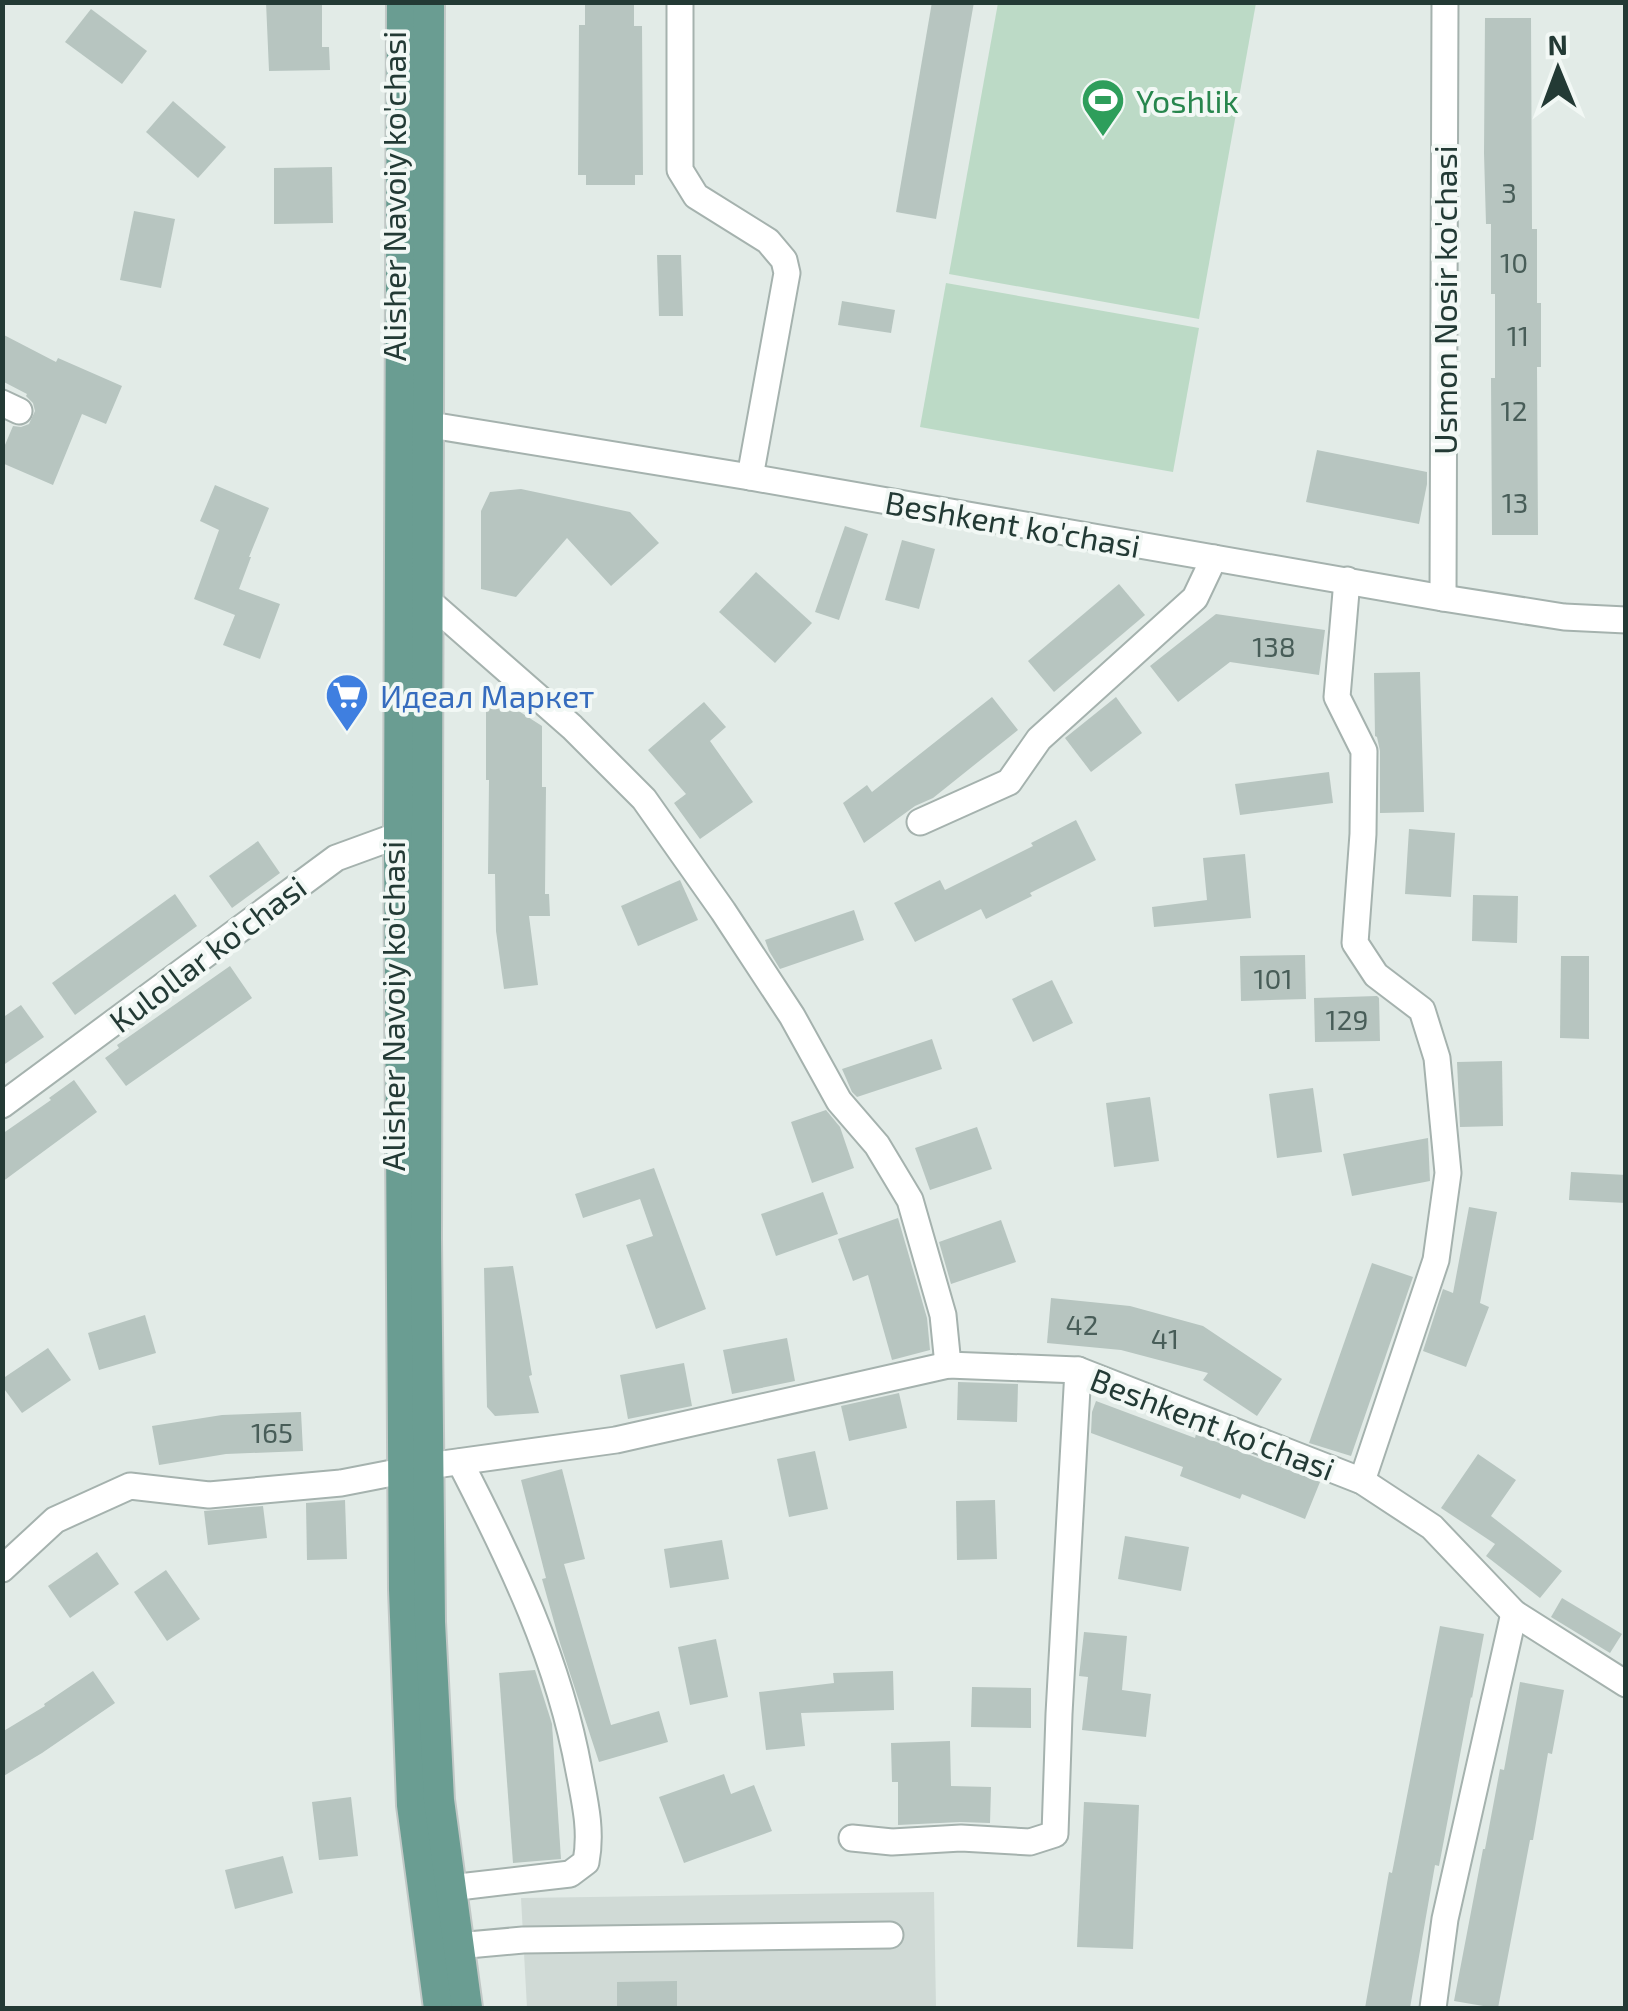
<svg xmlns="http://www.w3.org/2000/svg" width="1628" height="2011" font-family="'Exo 2',sans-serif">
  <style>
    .built { fill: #d0dad6 }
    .garden { fill: #bcdac6 }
    .building { fill: #b7c5c0 }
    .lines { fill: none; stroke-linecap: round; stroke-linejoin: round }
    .minor-casing { stroke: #a5b2ae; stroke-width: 29 }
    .major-casing { stroke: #c1c8c6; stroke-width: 34 }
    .minor { stroke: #fff; stroke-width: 25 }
    .major { stroke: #6a9d92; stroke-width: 30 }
    .labels { text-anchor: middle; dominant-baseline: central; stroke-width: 8; stroke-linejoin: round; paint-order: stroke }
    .number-label { font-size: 28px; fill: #485d58 }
    .leisure-label { font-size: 32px; fill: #27864d; stroke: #f2f8f5; text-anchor: start }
    .street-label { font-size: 32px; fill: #233a35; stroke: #f2f8f5 }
    .shop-label { font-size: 32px; fill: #366cbe; stroke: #f2f8f5; text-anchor: start }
  </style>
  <rect width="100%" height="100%" fill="#e2ebe7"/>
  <!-- built -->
  <path class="built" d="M934,1892L936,2008H527L521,1898Z"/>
  <!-- garden -->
  <g class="garden">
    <path d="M998,3H1256L1199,319L949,274Z"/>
    <path d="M946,283L1199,328L1173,472L920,427Z"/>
  </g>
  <!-- building -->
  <g class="building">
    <path d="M266,2H322V47H329L330,70L269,71Z"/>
    <path d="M585,2H634V26H642L643,175H635V185H586V175H578L579,25H585Z"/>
    <path d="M932,2H974L936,219L896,212Z"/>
    <path d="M91,9L147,51L122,84L65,42Z"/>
    <path d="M1485,18H1531L1532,229H1537V303H1541V367H1537L1538,535H1492L1491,378H1495V294H1491V224H1486L1484,153Z"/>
    <path d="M173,101L226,147L198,178L146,132Z"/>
    <path d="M332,167L333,223L274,224V168Z"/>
    <path d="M134,211L175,219L161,288L120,280Z"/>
    <path d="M657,255H681L683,316H659Z"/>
    <path d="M842,301L895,310L891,333L838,325Z"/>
    <path d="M2,334L56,362L58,358L122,386L106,424L82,414L53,485L2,463V452L13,426L21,427L29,424L35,411L33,403L26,396L27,394L2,381Z"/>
    <path d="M1317,450L1427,472V484L1419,524L1306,502Z"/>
    <path d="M215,485L269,508L249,557H251L239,589L280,604L260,659L223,645L235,615L194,599L219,530L200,521Z"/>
    <path d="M521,489L630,512L659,543L611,586L567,538L516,597L481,589V511L490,492Z"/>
    <path d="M845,526L868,534L839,620L815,612Z"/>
    <path d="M902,540L935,549L919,609L885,600Z"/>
    <path d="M756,572L812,623L775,663L719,612Z"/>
    <path d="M1119,584L1145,615L1054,692L1028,661Z"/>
    <path d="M1216,614L1325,630L1319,675L1230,662L1178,702L1150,666Z"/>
    <path d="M1420,672L1424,812L1380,813V751L1377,737L1375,736L1374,673Z"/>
    <path d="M992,697L1018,730L933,798L915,806L864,843L843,803L867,785L872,792Z"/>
    <path d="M1116,697L1142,733L1091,772L1065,738Z"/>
    <path d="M498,698L542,726V787H546L545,894H549L550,916H529L538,985L504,989L496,931L495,874H488L489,780H486V706Z"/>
    <path d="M704,702L726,727L710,741L753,802L700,839L674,803L686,794L648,750Z"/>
    <path d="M1329,772L1333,803L1240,815L1235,784Z"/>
    <path d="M1076,820L1096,860L1030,893L1032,896L986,919L981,909L915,942L894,903L940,880L945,890L1033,846L1031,843Z"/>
    <path d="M1409,829L1455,833L1451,897L1405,894Z"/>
    <path d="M258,841L280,873L232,908L209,876Z"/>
    <path d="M1245,854L1251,918L1154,927L1152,907L1207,900L1203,858Z"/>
    <path d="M680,880L698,920L638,946L621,906Z"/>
    <path d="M175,894L197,926L75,1015L52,983Z"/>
    <path d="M1473,895L1518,896L1517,943L1472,941Z"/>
    <path d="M854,910L864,940L780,969L769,951L765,940Z"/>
    <path d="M1305,955L1306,999L1241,1001L1240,956Z"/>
    <path d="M1561,956H1589V1039L1560,1038Z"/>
    <path d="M230,966L252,998L126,1086L105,1058L119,1048L117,1045Z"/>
    <path d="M1052,980L1073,1023L1033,1042L1012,999Z"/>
    <path d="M1377,996L1379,998L1380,1041L1315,1042L1314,998Z"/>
    <path d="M21,1005L44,1037L2,1066V1018Z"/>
    <path d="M932,1039L942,1069L857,1097L852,1092L842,1069Z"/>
    <path d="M1502,1061L1503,1126L1460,1127L1457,1062Z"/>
    <path d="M74,1080L97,1112L2,1182V1134L51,1100L49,1098Z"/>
    <path d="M1313,1088L1322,1152L1277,1158L1269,1094Z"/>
    <path d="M1150,1097L1159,1161L1114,1167L1106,1103Z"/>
    <path d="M826,1110L840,1127L854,1168L812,1183L791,1122Z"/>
    <path d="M977,1127L992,1169L930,1190L915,1148Z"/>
    <path d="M1428,1138L1430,1181L1352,1196L1343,1154Z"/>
    <path d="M654,1168L706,1309L656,1329L626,1245L653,1236L640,1199L583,1218L575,1194Z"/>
    <path d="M1571,1172L1626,1175V1203L1569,1200Z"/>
    <path d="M823,1192L838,1234L776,1256L761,1214Z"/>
    <path d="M1469,1207L1497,1212L1480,1303L1489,1307L1466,1367L1423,1351L1443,1289L1453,1293Z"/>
    <path d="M898,1218L927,1318L930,1350L892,1360L868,1275L853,1281L838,1239Z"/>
    <path d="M1001,1220L1016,1262L951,1284L939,1242Z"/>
    <path d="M1372,1263L1413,1277L1351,1456L1309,1443Z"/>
    <path d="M513,1266L532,1375L529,1376L539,1413L495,1416L487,1407L484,1268Z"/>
    <path d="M1051,1298L1130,1306L1203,1326L1282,1379L1257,1416L1203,1380L1208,1373L1121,1350L1047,1343Z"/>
    <path d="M145,1315L156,1353L99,1370L88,1333Z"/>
    <path d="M787,1338L795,1381L732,1394L723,1350Z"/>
    <path d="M48,1348L71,1380L22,1413L2,1386V1379Z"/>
    <path d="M684,1363L692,1406L628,1419L620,1375Z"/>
    <path d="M958,1382L1018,1384L1017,1422L957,1420Z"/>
    <path d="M899,1393L907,1428L849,1441L841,1406Z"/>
    <path d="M1096,1401L1195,1438L1196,1434L1320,1482L1305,1519L1242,1494L1240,1499L1180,1476L1183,1467L1091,1433L1092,1412Z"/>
    <path d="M301,1412L303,1451L226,1454L159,1465L152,1426L222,1415Z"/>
    <path d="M815,1451L828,1509L789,1517L777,1459Z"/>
    <path d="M1478,1454L1516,1480L1491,1516L1562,1571L1540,1598L1486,1556L1495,1544L1441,1508Z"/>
    <path d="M562,1469L585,1559L564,1564L611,1725L659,1711L668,1742L599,1762L560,1643L542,1579L546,1578L521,1480Z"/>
    <path d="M345,1500L347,1559L307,1560L306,1503Z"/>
    <path d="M995,1500L997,1559L957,1560L956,1501Z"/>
    <path d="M263,1506L267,1538L208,1545L204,1511Z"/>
    <path d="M1125,1536L1189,1547L1181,1591L1118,1579Z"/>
    <path d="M722,1540L729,1579L670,1588L664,1549Z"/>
    <path d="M97,1552L119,1584L70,1618L48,1586Z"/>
    <path d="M166,1570L200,1619L167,1641L134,1592Z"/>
    <path d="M1562,1598L1622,1634L1610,1653L1551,1617Z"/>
    <path d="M1440,1626L1484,1634L1472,1698L1471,1697L1439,1866L1435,1865L1410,2008H1365L1389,1872L1392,1873Z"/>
    <path d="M1084,1632L1127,1636L1122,1690L1151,1694L1146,1737L1082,1730L1088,1677L1079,1676Z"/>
    <path d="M716,1639L728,1697L690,1705L678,1647Z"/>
    <path d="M535,1670L552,1724L561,1859L513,1863L499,1673Z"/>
    <path d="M93,1671L115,1703L42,1753L2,1777V1732L45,1706L44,1704Z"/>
    <path d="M893,1671L894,1710L801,1713L805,1746L766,1750L759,1692L834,1683L833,1673Z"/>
    <path d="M1520,1682L1564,1690L1552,1754L1548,1753L1533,1840H1530L1498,2008H1495L1454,2001L1483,1849H1485L1500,1769L1504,1770Z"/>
    <path d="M972,1687L1031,1688V1728L971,1727Z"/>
    <path d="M950,1741L951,1786L991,1787L990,1823L960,1822L898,1825V1782H892L891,1743Z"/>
    <path d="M724,1774L731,1794L754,1785L772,1831L684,1863L659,1797Z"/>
    <path d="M351,1797L358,1856L319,1860L312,1802Z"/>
    <path d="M1084,1802L1139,1805L1133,1949L1077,1947Z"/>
    <path d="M283,1856L293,1893L235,1909L225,1870Z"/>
    <path d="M677,1981V2008H617V1982Z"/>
  </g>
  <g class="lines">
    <!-- minor casing -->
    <g class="minor-casing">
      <g id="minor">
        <path d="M680,2V170L696,196L768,241L784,260L787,273L750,477"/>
        <path d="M2,403L19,411"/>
        <path d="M412,422L750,477L1443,598L1564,617L1626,620"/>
        <path d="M1347,580L1337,697L1364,751L1363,834L1355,943L1376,975L1422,1010L1437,1058L1448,1173L1436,1260L1362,1481"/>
        <path d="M417,591L572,727L644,799L723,911L792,1016L839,1101L877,1145L910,1200L943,1315L948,1365"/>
        <path d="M1443,598L1445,2"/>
        <path d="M920,822L1009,782L1039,739L1195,598L1214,558"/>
        <path d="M2,1105L336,858L399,835H417"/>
        <path d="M2,1569L55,1520L130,1486L209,1495L341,1483L428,1466L616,1440L948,1365L1078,1370L1362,1481L1432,1527L1514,1613L1626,1684"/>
        <path d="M852,1838L892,1842L961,1838L1030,1842L1055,1834L1059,1714L1078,1370"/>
        <path d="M450,1888L570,1874L586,1862C592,1831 585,1802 579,1771C559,1660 511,1561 460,1462"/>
        <path d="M457,1946L523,1940L890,1935"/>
        <path d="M1433,2008L1445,1919L1514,1613"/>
      </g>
    </g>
    <!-- major casing -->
    <g class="major-casing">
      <g id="major">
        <path d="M402,2L399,835L404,1590L412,1805L439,2008"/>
        <path d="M429,2L426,1238L430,1622L439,1800L467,2008"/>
      </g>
    </g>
    <!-- minor -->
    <use href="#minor" class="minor"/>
    <!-- major -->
    <use href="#major" class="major"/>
  </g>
  <!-- icons -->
  <defs>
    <g id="stadium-pin" transform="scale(2.25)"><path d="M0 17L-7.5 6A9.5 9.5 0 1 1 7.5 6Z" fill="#2e9e5b" stroke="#f2f8f5"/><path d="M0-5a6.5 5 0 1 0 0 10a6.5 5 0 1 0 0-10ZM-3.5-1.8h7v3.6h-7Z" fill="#fff"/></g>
    <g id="supermarket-pin" transform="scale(2.25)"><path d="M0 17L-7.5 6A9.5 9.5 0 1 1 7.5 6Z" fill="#3f7fe0" stroke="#f2f8f5"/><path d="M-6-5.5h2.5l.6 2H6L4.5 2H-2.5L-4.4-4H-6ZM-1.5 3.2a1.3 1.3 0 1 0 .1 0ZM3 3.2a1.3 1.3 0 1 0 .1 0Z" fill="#fff"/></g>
  </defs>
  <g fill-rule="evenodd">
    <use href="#stadium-pin" x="1103" y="100"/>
    <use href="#supermarket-pin" x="347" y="695"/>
  </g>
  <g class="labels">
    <!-- number labels -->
    <g class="number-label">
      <text x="1509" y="192">3</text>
      <text x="1514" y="262">10</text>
      <text x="1518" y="335">11</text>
      <text x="1514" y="410">12</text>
      <text x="1515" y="502">13</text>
      <text x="1274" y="646">138</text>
      <text x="1273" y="978">101</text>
      <text x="1347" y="1019">129</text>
      <text x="1082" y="1324">42</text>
      <text x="1165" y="1338">41</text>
      <text x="272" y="1432">165</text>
    </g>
    <!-- leisure labels -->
    <g class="leisure-label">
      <text x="1136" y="100">Yoshlik</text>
    </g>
    <!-- street labels -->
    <g class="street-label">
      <text transform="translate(393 196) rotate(-90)">Alisher Navoiy ko'chasi</text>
      <text transform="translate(1444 300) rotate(-90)">Usmon Nosir ko'chasi</text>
      <text transform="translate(1013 523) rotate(10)">Beshkent ko'chasi</text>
      <text transform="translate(207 953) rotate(-37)">Kulollar ko'chasi</text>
      <text transform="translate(392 1006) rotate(-90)">Alisher Navoiy ko'chasi</text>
      <text transform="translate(1213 1423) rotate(21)">Beshkent ko'chasi</text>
    </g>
    <!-- shop labels -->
    <g class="shop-label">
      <text x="380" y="695">Идеал Маркет</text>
    </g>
  </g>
  <!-- border -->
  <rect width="1628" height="2011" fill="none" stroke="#233a35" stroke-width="10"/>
  <!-- north arrow -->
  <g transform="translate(1558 70) rotate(359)" stroke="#f2f8f5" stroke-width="8" paint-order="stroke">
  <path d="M0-8L18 38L0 25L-18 38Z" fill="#233a35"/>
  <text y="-15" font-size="28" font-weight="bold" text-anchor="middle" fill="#233a35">N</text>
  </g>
</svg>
